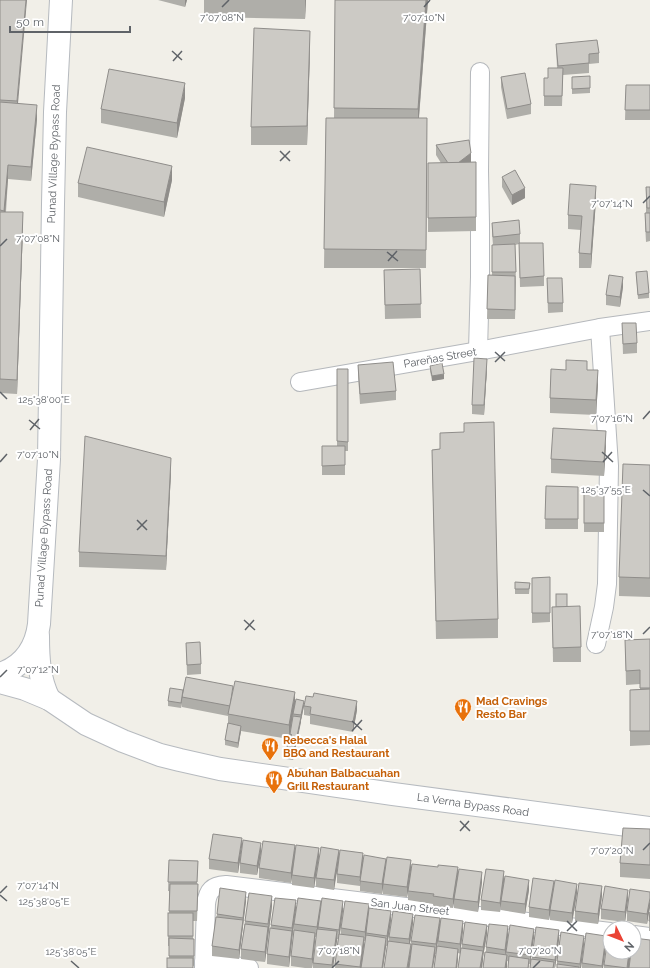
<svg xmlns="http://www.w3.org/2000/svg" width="650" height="968" font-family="Raleway,sans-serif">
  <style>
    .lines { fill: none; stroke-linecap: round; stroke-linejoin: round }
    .street-casing { stroke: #b5b8bc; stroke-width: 20 }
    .secondary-casing { stroke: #b6babf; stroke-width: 24 }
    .street { stroke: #fff; stroke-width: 18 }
    .secondary { stroke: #fff; stroke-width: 22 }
    .wall { fill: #afaea9 }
    .shaded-wall { fill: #8f8d8a }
    .building { fill: #cccac5; stroke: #8f8d8a }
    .ticks { fill: none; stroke: #5f6368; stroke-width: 1.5 }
    .labels { text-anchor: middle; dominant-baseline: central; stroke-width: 4; stroke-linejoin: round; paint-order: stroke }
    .street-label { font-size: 11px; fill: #5f6368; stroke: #fff }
    .food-label { font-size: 11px; font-weight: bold; fill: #c56008; stroke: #fff; text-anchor: start }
    .ticks-label { font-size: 10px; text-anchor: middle; fill: #5f6368; stroke: #fff; stroke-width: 4; stroke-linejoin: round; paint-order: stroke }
  </style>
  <rect width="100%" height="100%" fill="#f1efe8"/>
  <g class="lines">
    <!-- street casing -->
    <g class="street-casing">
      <g id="street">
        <path d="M478,351L480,277V224L479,171L480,72"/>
        <path d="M300,382L478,351L600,328L650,321"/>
        <path d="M596,644L604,607L607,584L609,466L600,328"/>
        <path d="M634,935L650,937"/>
        <path d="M204,962L249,968"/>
        <path d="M204,968L206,904C208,890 212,886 226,885L610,932"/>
      </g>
    </g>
    <!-- secondary casing -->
    <g class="secondary-casing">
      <g id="secondary">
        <path d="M38,636C38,658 39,679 49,699"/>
        <path d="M0,674C24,666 36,648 39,624L49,459L53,204L55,112L61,0"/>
        <path d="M0,682L25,689L49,699L86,724L123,741L160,755L180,760L220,769L393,794L650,828"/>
      </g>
    </g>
    <!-- street -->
    <use href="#street" class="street"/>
    <!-- secondary -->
    <use href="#secondary" class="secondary"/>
  </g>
  <!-- wall -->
  <g class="wall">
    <path d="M0,0L18,103L37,119L31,181L8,179L6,212L23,227L17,394L0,393Z"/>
    <path d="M158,0H187L185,7Z"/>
    <path d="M204,0H306L305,19L204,17Z"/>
    <path d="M335,0H428L419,118H427L426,268H324L326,118H334Z"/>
    <path d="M556,44L599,53V63L589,64V73L563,75L562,106H544V78H548L557,68Z"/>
    <path d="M310,50L307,145H251V127Z"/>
    <path d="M501,77L531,104V114L507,119L501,87Z"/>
    <path d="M572,77L590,88V93L572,94Z"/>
    <path d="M626,85H650V120H625Z"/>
    <path d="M185,98L177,138L101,123V109Z"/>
    <path d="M436,145L471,162H476V231L428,232V163H441L436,155Z"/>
    <path d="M502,177L525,198L512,205L502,187Z"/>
    <path d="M172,180L164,217L78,197V183Z"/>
    <path d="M646,187H650V241L646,242L645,223V213H646Z"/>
    <path d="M596,200L591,268H579V253L581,230L568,229V215Z"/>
    <path d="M492,223L520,234V243L544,276V286L520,287L519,244L515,245L516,282L515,319H487L488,275H492V245H493L492,233Z"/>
    <path d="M420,269L421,318L385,319L384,270Z"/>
    <path d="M636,272L649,293V298L638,299Z"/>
    <path d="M547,278L563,303V312L548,313Z"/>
    <path d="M623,287L620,307L606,305V295Z"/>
    <path d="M622,323L637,343V353L623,354Z"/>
    <path d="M358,365L396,391V400L360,404L358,375Z"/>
    <path d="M430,366L444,379L432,381L430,371Z"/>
    <path d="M337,369H348V451H345V475H322V446H337Z"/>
    <path d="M487,369L484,415L472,414V405Z"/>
    <path d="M566,370H587L598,384L596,415L550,413V398Z"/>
    <path d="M440,433L498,619V638L436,639L432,450L440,449Z"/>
    <path d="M606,445L604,476L551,473V459Z"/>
    <path d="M650,465V597L619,596V577Z"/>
    <path d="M171,472L166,570L79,567V552Z"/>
    <path d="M546,486L578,487V529H545Z"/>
    <rect x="584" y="489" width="20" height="43"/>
    <path d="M550,577V622L532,623V578Z"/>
    <path d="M515,582L530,583L529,594H515Z"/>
    <path d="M552,607H567L581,647V662H553Z"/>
    <path d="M650,639V745L630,746V690L640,689V684L626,685L625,640Z"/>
    <path d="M186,643L201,664V674L187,675Z"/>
    <path d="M183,690L304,706L293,760L286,759V754L289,739L241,731L238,748L225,745V740L228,723V716L182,707V700L181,708L168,706V701Z"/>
    <path d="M304,706L357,710L353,732L310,724V716L304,715Z"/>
    <path d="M650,829V879L620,877V863Z"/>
    <path d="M339,850L334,890L316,887V878Z"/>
    <path d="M261,853L257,875L240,873V860L238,873L209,869V859Z"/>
    <path d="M295,854L319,858L314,888L292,885V877L291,883L259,878V868Z"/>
    <path d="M169,860L198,861L197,884L198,894L197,921H193V939H194V966L169,958V946H168V913H169V891H168Z"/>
    <path d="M363,861L386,867L411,869L458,877L482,882L478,912L454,908V899L456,886L453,908L433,906V904L408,900V892L407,897L383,894V886L382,894L360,891V884V886L337,883V874Z"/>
    <path d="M504,881L529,890L525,914L501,910V901L500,912L481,910V900Z"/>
    <path d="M554,888L577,893L572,923L550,920V912L549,920L529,917V907Z"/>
    <path d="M650,892L647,924L627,921V911Z"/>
    <path d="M602,896L598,924L575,921V911Z"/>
    <path d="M628,900L625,922L601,919V909Z"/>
    <path d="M246,901L239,959L212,956V946L217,914Z"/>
    <path d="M272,906L265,962L241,959V949L245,921Z"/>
    <path d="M296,910L289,967L267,964V954L271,925Z"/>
    <path d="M321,910L343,911L340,934H341V928L369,913L391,921L388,941H389V937L413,923L410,944L386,946L383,968H361L366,934L365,941H364V946L361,968H335L338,939H337L333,968H313V963L316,937H315L312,968H305L291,966V956L294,930V924Z"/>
    <path d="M650,912V931H649V921Z"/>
    <path d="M440,927L436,954H435V956L411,950V941Z"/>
    <path d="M534,929L531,959H532V957L559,940L555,968H530V964H529V968L507,961V968H483L486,952V947L508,936L506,955V952Z"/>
    <path d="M463,931L461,948H462V944L487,934L483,957V961L458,953L457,968H434L438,946V941Z"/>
    <path d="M584,945L581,968H557V961Z"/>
    <path d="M606,946L603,968H582V963Z"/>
    <path d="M631,952L629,968H604V965Z"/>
  </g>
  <!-- shaded-wall -->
  <g class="shaded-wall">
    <path d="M26,0H27L17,115V101Z"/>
    <path d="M185,0H187L185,7Z"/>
    <path d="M305,0H306L305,19Z"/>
    <path d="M426,0H428L418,128V109Z"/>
    <path d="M310,31V50L307,145V126Z"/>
    <path d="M185,83V98L177,138V123Z"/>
    <path d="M37,105V119L31,181V167Z"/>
    <path d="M471,153V163L452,167Z"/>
    <path d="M8,165V179L4,225V211Z"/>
    <path d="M172,166V180L164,217V202Z"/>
    <path d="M596,186V200L591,268V254Z"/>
    <path d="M525,188V198L512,205V195Z"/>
    <path d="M23,212V227L17,394V380Z"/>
    <path d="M623,277V287L620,307V297Z"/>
    <path d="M487,359V369L484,415V405Z"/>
    <path d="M598,370V384L596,415V400Z"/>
    <path d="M444,374V379L432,381V376Z"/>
    <path d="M606,431V445L604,476V462Z"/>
    <path d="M171,458V472L166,570V556Z"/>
    <path d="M183,690L182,700L181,708V703Z"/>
    <path d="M295,692V706L293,714L289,739V725Z"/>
    <path d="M304,701V706L301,720V715Z"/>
    <path d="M357,701V710L353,732V722Z"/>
    <path d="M301,717V722L293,760V755Z"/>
    <path d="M241,726V731L238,748V743Z"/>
    <path d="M242,838V847L238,873V863Z"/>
    <path d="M261,843V853L257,875V866Z"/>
    <path d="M295,845V855L291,883V873Z"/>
    <path d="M319,848V858L314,888V878Z"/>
    <path d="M339,850V860L334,890V880Z"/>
    <path d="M363,853V863L360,886V877Z"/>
    <path d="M386,859V868L382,894V884Z"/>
    <path d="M411,860V870L407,897V887Z"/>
    <path d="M458,867V877L453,908V899Z"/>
    <path d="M504,871V881L500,912V903Z"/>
    <path d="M482,872V882L478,912V902Z"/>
    <path d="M529,880V890L525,914V904Z"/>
    <path d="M554,881V891L549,920V910Z"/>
    <path d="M577,884V893L572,923V913Z"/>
    <path d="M602,886V896L598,924V914Z"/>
    <path d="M628,890V900L625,922V912Z"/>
    <path d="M246,892V901L239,959V950Z"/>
    <path d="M272,896V906L265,962V952Z"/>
    <path d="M650,898V908L647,924V914Z"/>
    <path d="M296,900V910L292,938V928Z"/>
    <path d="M321,901V911L317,937V927Z"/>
    <path d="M343,901V911L339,939V930Z"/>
    <path d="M369,904V914L365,941V932Z"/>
    <path d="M391,911V921L387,946V936Z"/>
    <path d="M413,914V923L409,949V939Z"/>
    <path d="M440,918V927L436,954V944Z"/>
    <path d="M463,921V931L460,953V944Z"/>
    <path d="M487,925V934L483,957V947Z"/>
    <path d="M508,926V936L505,959V950Z"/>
    <path d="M534,929V938L530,964V955Z"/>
    <path d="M559,930V940L555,968V960Z"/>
    <path d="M292,931V940L289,967V957Z"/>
    <path d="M337,931V941L333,968H332Z"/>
    <path d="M315,933V942L312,968V959Z"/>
    <path d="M584,936V945L581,968H580Z"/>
    <path d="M606,936V946L603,968H602Z"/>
    <path d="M364,937V946L361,968H360Z"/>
    <path d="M386,938V947L383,968H382Z"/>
    <path d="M411,944V954L409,968H407Z"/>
    <path d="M435,947V956L433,968H432Z"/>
    <path d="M458,949V959L457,968H456Z"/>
    <path d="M483,951V961L482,968H480Z"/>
    <path d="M629,952H631L629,968H627Z"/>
    <path d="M507,955V968H505Z"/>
  </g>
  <!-- building -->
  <g class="building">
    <path d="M0,0H26L17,101L0,100Z"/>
    <path d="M335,0H426L418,109L334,108Z"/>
    <path d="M254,28L310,31L307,126L251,127Z"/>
    <path d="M597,40L599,53L589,54V63L558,66L556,44Z"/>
    <path d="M548,68H563L562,96H544V78H548Z"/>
    <path d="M109,69L185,83L177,123L101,109Z"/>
    <path d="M525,73L531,104L507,109L501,77Z"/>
    <path d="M590,76V88L572,89V77Z"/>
    <path d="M626,85H650V110H625Z"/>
    <path d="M0,102L37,105L31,167L8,165L4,211L0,210Z"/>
    <path d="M326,118H427L426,250L324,249Z"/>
    <path d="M469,140L471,153L458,163H448L436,145Z"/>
    <path d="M87,147L172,166L164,202L78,183Z"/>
    <path d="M476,162V217L428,218V163Z"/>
    <path d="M515,170L525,188L512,195L502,177Z"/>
    <path d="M570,184L596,186L591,254L579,253L582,216L568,215Z"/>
    <path d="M646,187H650V208H647Z"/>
    <path d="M0,212H23L17,380L0,379Z"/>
    <path d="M645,213H650V232H646Z"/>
    <path d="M519,220L520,234L493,237L492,223Z"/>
    <path d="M519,243H543L544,276L520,278Z"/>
    <path d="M515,244L516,272H492V245Z"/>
    <path d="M420,269L421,304L385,305L384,270Z"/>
    <path d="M647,271L649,293L638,295L636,272Z"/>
    <path d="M488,275L515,276V310L487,309Z"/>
    <path d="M609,275L623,277L620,297L606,295Z"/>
    <path d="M547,278H562L563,303H548Z"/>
    <path d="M622,323H636L637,343L623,344Z"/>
    <path d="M474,358L487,359L484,405H472Z"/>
    <path d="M566,360L587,361V370H598L596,400L550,398L551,369L566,370Z"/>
    <path d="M393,362L396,391L360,394L358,365Z"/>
    <path d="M442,363L444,374L432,376L430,366Z"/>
    <path d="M337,369H348V442L337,441Z"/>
    <path d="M494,422L498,619L436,621L432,450L440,449V433L464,432V423Z"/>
    <path d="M553,428L606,431L604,462L551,459Z"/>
    <path d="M85,436L171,458L166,556L79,552Z"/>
    <path d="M322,446H345V465L322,466Z"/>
    <path d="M623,464L650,465V578L619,577Z"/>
    <path d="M546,486L578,487V519H545Z"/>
    <rect x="584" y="489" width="20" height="34"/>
    <path d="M550,577V613H532V578Z"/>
    <path d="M515,582L530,583L529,589H515Z"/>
    <rect x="556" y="594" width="11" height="13"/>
    <path d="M580,606L581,647L553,648L552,607Z"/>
    <path d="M650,639V688H640V670L626,671L625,640Z"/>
    <path d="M200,642L201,664L187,665L186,643Z"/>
    <path d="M186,677L233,686L230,706L182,697Z"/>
    <path d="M235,681L295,692L289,725L228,714Z"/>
    <path d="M170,688L183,690L181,703L168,701Z"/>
    <path d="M650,689V731H630V690Z"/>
    <path d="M314,693L357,701L353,722L310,714L311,707L304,706L306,696L313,697Z"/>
    <path d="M296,699L304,701L301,715L293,714Z"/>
    <path d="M293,716L301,717L293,755L286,754L289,735H292L290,734Z"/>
    <path d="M228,723L241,726L238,743L225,740Z"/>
    <path d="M623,828L650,829V865L620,863Z"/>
    <path d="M213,834L242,838L238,863L209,859Z"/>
    <path d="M243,840L261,843L257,866L240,863Z"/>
    <path d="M263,841L295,845L291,873L259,868Z"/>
    <path d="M296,845L319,848L314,878L292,875Z"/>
    <path d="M321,847L339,850L334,880L316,878Z"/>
    <path d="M340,850L363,853L360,877L337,874Z"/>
    <path d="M364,855L386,859L382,884L360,881Z"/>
    <path d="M387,857L411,860L407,887L383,884Z"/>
    <path d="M169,860L198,861L197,882H168Z"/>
    <path d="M412,864L438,867V865L458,867L453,899L433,896L434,894L408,891Z"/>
    <path d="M459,869L482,872L478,902L454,899Z"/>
    <path d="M486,869L504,871L500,903L481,900Z"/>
    <path d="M505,876L529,880L525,904L501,901Z"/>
    <path d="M533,878L554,881L549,910L529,907Z"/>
    <path d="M555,880L577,884L572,913L550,910Z"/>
    <path d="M579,883L602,886L598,914L575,911Z"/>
    <path d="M170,884H198L197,911H169Z"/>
    <path d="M605,886L628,890L625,912L601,909Z"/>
    <path d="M220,888L246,892L243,918L217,914Z"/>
    <path d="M630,889L650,892V898L647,914L627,911Z"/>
    <path d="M249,893L272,896L268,924L245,921Z"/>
    <path d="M275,898L296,900L292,928L271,925Z"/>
    <path d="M298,898L321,901L317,927L294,924Z"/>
    <path d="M322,898L343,901L339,930L318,927Z"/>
    <path d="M345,901L369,904L365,932L341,928Z"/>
    <path d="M369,908L391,911L387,936L366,933Z"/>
    <path d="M393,911L413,914L409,939L389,937Z"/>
    <path d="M650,912V921H649Z"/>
    <rect x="168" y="913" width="25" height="23"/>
    <path d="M415,915L440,918L436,944L411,941Z"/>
    <path d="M216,917L243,920L239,950L212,946Z"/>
    <path d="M441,918L463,921L460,944L438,941Z"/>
    <path d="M465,922L487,925L483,947L462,944Z"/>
    <path d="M245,924L268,927L265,952L241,949Z"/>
    <path d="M489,924L508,926L505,950L486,947Z"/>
    <path d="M510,925L534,929L530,955L506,952Z"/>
    <path d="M536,927L559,930L555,960L532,957Z"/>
    <path d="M270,928L292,931L289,957L267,954Z"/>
    <path d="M317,929L337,931L332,965L313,963Z"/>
    <path d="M294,930L315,933L312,959L291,956Z"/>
    <path d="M561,932L584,936L580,964L557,961Z"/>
    <path d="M586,933L606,936L602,966L582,963Z"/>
    <path d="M339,934L364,937L360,967L335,964Z"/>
    <path d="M366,935L386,938L382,968H361Z"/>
    <path d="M608,936H610V952H629L627,968L604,965Z"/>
    <path d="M169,938L194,939V956H169Z"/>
    <path d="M634,938L650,940V968H629L631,952H634Z"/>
    <path d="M388,941L411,944L407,968H384Z"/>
    <path d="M412,944L435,947L432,968H409Z"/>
    <path d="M437,946L458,949L456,968H434Z"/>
    <path d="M461,948L483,951L480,968H458Z"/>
    <path d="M485,952L507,955L505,968H483Z"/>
    <path d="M509,956L529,959L528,968H508Z"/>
    <rect x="167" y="958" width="26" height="10"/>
    <path d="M531,959L554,962L553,968H530Z"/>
    <path d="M557,964L579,967V968H557Z"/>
  </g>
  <!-- ticks -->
  <path class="ticks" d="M222,7L229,0M424,7L430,0M172,51L182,60M173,61L182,51M280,151L290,161M280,161L290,151M643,203L650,196M0,246L7,239M387,252L398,261M388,261L397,251M495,352L505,361M495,362L505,352M0,392L7,399M643,419L650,411M29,420L40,429M30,430L39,419M602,452L613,462M0,462L7,454M603,462L612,452M643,490L650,496M137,520L147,530M137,530L147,520M244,620L255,630M245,630L254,620M643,634L650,627M0,677L7,670M352,721L362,730M352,731L362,720M460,821L470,831M460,831L469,821M643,850L650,843M0,893L7,886M0,895L7,901M567,921L577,931M567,931L577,921M71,961L79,968M332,968L339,961M533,968L540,961"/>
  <!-- icons -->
  <defs>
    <g id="restaurant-pin" transform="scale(0.9)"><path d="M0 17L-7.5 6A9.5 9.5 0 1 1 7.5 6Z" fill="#e8710a" stroke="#fff"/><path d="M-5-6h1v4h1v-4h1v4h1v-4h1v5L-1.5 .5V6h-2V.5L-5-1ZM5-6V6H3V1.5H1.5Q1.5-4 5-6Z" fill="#fff"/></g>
  </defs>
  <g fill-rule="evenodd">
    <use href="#restaurant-pin" x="463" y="707"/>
    <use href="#restaurant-pin" x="270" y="746"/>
    <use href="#restaurant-pin" x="274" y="779"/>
  </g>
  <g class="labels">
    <!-- street labels -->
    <g class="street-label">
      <text transform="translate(54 154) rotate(-88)">Punad Village Bypass Road</text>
      <text transform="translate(440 358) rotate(-10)">Pareñas Street</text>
      <text transform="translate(44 538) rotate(-86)">Punad Village Bypass Road</text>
      <text transform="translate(473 805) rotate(8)">La Verna Bypass Road</text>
      <text transform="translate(410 907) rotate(7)">San Juan Street</text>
    </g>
    <!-- food labels -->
    <g class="food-label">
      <text x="476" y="701">Mad Cravings<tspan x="476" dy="13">Resto Bar</tspan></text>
      <text x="283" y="740">Rebecca's Halal<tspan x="283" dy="13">BBQ and Restaurant</tspan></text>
      <text x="287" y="773">Abuhan Balbacuahan<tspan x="287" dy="13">Grill Restaurant</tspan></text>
    </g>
  </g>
  <g class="ticks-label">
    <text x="222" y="21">7°07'08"N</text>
    <text x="424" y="21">7°07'10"N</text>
    <text x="612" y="207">7°07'14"N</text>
    <text x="38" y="242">7°07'08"N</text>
    <text x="44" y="403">125°38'00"E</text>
    <text x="612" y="422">7°07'16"N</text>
    <text x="38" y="458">7°07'10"N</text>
    <text x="606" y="493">125°37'55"E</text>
    <text x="612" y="638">7°07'18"N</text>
    <text x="38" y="673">7°07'12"N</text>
    <text x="612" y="854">7°07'20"N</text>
    <text x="38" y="889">7°07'14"N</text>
    <text x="44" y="905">125°38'05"E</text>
    <text x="339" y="954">7°07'18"N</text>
    <text x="540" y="954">7°07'20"N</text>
    <text x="71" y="955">125°38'05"E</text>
  </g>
  <!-- north arrow -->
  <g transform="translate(622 940) rotate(133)"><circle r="19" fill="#ffffff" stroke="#bfc1c3"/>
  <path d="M0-3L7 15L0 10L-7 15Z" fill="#ea4335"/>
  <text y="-6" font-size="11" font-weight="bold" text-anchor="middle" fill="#5f6368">N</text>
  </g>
  <!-- scale -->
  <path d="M10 26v6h120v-6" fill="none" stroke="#5f6368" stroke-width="2"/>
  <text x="16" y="26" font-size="12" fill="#5f6368" stroke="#ffffff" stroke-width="3" paint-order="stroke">50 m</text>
</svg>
